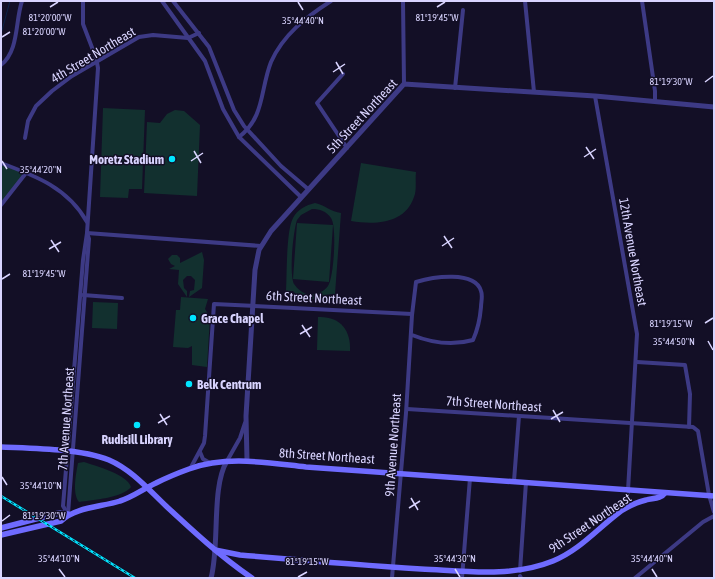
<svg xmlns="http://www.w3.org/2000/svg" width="715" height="579" font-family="'Asap Condensed',sans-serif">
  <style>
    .green { fill: #12302f; fill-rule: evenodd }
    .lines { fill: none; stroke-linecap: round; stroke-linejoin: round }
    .stream { stroke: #0c2248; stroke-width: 1 }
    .minor { stroke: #3d3a85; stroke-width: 4 }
    .tertiary { stroke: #3d3a85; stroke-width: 5 }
    .secondary { stroke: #6f6bff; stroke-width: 5.5 }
    .rail-casing { stroke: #00e5ff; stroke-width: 2.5 }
    .rail { stroke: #130f26; stroke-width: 1; stroke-dasharray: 3; stroke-linecap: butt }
    .ticks { fill: none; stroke: #d9d4ff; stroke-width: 1.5 }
    .poi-dot { fill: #00e5ff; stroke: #130f26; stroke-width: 1.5 }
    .labels { text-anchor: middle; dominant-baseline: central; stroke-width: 3; stroke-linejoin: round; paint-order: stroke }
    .street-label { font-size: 13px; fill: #d9d4ff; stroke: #130f26 }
    .poi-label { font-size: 13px; font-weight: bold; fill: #d9d4ff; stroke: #130f26; text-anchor: start }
    .ticks-label { font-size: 10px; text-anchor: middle; fill: #d9d4ff; stroke: #130f26; stroke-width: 3; stroke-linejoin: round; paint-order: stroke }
  </style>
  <rect width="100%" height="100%" fill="#130f26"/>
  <!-- green -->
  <g class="green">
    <path d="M103,108L145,110L142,189H129L128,198L100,197Z"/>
    <path d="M175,110L184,111L200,125L197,196L144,193L147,122L160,123L167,114Z"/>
    <path d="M361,163L416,172C415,180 417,190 414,197C405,224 375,225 351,221Z"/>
    <path d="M1,165L24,172L6,199L1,202Z"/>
    <path d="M315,203C325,205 331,212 341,213L335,294C317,293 310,308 293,291H286C287,275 286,231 293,218C297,210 306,205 315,203ZM312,209C320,209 326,211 331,218C337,226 334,277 328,286C324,292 317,294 309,295C303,293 298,290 294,284C289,274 293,232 297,220L301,215Z"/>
    <path d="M297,223L333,225L329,282L293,279Z"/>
    <path d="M202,252L204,260L202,288L189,297L190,291L194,290L195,280L191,276H187L183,280L184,288L187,291V297L178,284L179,270L169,269L175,266L171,264L168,259L172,255H177L180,258V263Z"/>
    <path d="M181,297L208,299L205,309L210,317L207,367L192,365V346L188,348L173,347L176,310H180Z"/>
    <path d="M93,302L118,303L117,329L92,328Z"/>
    <path d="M318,317C340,316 351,330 350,351L317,350Z"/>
    <path d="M84,462C96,466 127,474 131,487C122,498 93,500 79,502C72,493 76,474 78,463Z"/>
  </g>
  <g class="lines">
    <!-- stream -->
    <path class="stream" d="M1,34L10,1"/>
    <!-- minor -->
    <g class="minor">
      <path d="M162,1L205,61L223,109L239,137L301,197"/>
      <path d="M173,1L209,47L234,110L244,126L281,166L308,189"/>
      <path d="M403,1L404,84"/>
      <path d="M525,1L534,92"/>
      <path d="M642,1L655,91V101"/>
      <path d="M1,65C19,51 15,22 22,1"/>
      <path d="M343,74L317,103L347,148"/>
      <path d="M455,88L463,10"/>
      <path d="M595,96L637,334L627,508"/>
      <path d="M239,137C265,117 260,90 271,62C283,35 306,17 331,1"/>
      <path d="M25,138L28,121L36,106L52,91L72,76L139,37L153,35L188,38L199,33"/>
      <path d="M1,163C36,176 68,188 87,222"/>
      <path d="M1,205L26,173"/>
      <path d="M87,233L261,246"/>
      <path d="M83,295L122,298"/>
      <path d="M637,362L685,365L690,394L689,427"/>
      <path d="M407,409L693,427L698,431L709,495L714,512"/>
      <path d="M200,452L203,459L210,463"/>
      <path d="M227,461L240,438L245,423"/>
      <path d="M190,469L204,443L205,436L214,304L412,314"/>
      <path d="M514,481L519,416"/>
      <path d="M68,514L63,506L83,260L87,233L98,68L96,58L83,24V1"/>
      <path d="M68,514L89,239L87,233"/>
      <path d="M520,571L526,482"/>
      <path d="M520,576L521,578"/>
      <path d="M392,578L406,413L412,315L416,282C432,277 475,270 481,291C483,296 481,302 481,307C480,319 478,329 473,340C452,346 432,343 412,335"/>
      <path d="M462,578L470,478"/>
      <path d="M635,578L703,522L714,516"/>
    </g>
    <!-- tertiary -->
    <g class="tertiary">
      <path d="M247,460L246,416L255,270L259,250L271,231L404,84L595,96L714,107"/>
      <path d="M211,578C220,546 211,487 227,461"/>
    </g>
    <!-- secondary -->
    <g class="secondary">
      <path d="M1,447C32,448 82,449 109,460C132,470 148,489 166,506C193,531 221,557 252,578"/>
      <path d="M1,528L59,513L68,514"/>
      <path d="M1,535L61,521C75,507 102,507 120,501C133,497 143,489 156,483C166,478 178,473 189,469C227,455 268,463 306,467L714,496"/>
      <path d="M215,550L240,555C300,560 361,565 421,569C465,571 511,578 553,561C580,550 598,528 621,511C629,506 637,502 646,500C652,498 661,499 665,493"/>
    </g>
    <!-- rail casing -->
    <g class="rail-casing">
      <path id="rail" d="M1,496L135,578"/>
    </g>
    <!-- rail -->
    <use href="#rail" class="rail"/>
  </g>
  <!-- ticks -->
  <path class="ticks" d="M298,2L303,10M50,7L58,2M437,7L445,2M2,37L10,32M336,62L343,74M333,72L345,64M705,82L713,76M586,147L594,159M194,151L201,163M584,157L596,149M2,161L7,169M191,161L203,153M444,236L452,248M51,240L59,252M442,246L454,238M49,249L61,242M2,279L10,274M705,323L713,318M302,325L310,337M300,334L312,327M708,341L713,350M553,410L560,422M160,414L167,425M551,419L563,412M158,423L170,416M2,477L7,485M411,498L418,510M409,508L420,501M2,521L10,515M59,569L65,577M455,569L460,577M652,569L657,577M298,577L307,572"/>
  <!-- markers -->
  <g class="poi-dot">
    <circle cx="172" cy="159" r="4"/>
    <circle cx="193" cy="318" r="4"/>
    <circle cx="189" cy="384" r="4"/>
    <circle cx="137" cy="425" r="4"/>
  </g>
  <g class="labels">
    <!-- street labels -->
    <g class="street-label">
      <text transform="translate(93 55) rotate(-31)">4th Street Northeast</text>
      <text transform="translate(362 116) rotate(-47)">5th Street Northeast</text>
      <text transform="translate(633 252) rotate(80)">12th Avenue Northeast</text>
      <text transform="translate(314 298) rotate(3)">6th Street Northeast</text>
      <text transform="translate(494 404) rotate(4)">7th Street Northeast</text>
      <text transform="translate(66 419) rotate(-86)">7th Avenue Northeast</text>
      <text transform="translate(393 445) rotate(-86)">9th Avenue Northeast</text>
      <text transform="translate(327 456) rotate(4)">8th Street Northeast</text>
      <text transform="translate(590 523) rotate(-34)">9th Street Northeast</text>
    </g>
    <!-- poi labels -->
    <g class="poi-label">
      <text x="164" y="159" text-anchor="end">Moretz Stadium</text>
      <text x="201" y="318">Grace Chapel</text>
      <text x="197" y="384">Belk Centrum</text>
      <text x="137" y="439" text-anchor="middle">Rudisill Library</text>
    </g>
  </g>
  <g class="ticks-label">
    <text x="50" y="21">81°20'00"W</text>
    <text x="437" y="21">81°19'45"W</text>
    <text x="303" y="24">35°44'40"N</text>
    <text x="44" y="35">81°20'00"W</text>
    <text x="671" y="85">81°19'30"W</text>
    <text x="41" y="173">35°44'20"N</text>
    <text x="44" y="277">81°19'45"W</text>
    <text x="671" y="327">81°19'15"W</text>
    <text x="674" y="345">35°44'50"N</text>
    <text x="41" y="489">35°44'10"N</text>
    <text x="44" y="519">81°19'30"W</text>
    <text x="59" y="562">35°44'10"N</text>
    <text x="455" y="562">35°44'30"N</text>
    <text x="652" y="562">35°44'40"N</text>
    <text x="307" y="565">81°19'15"W</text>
  </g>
  <!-- border -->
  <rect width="715" height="579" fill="none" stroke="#d9d4ff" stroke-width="4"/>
</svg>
